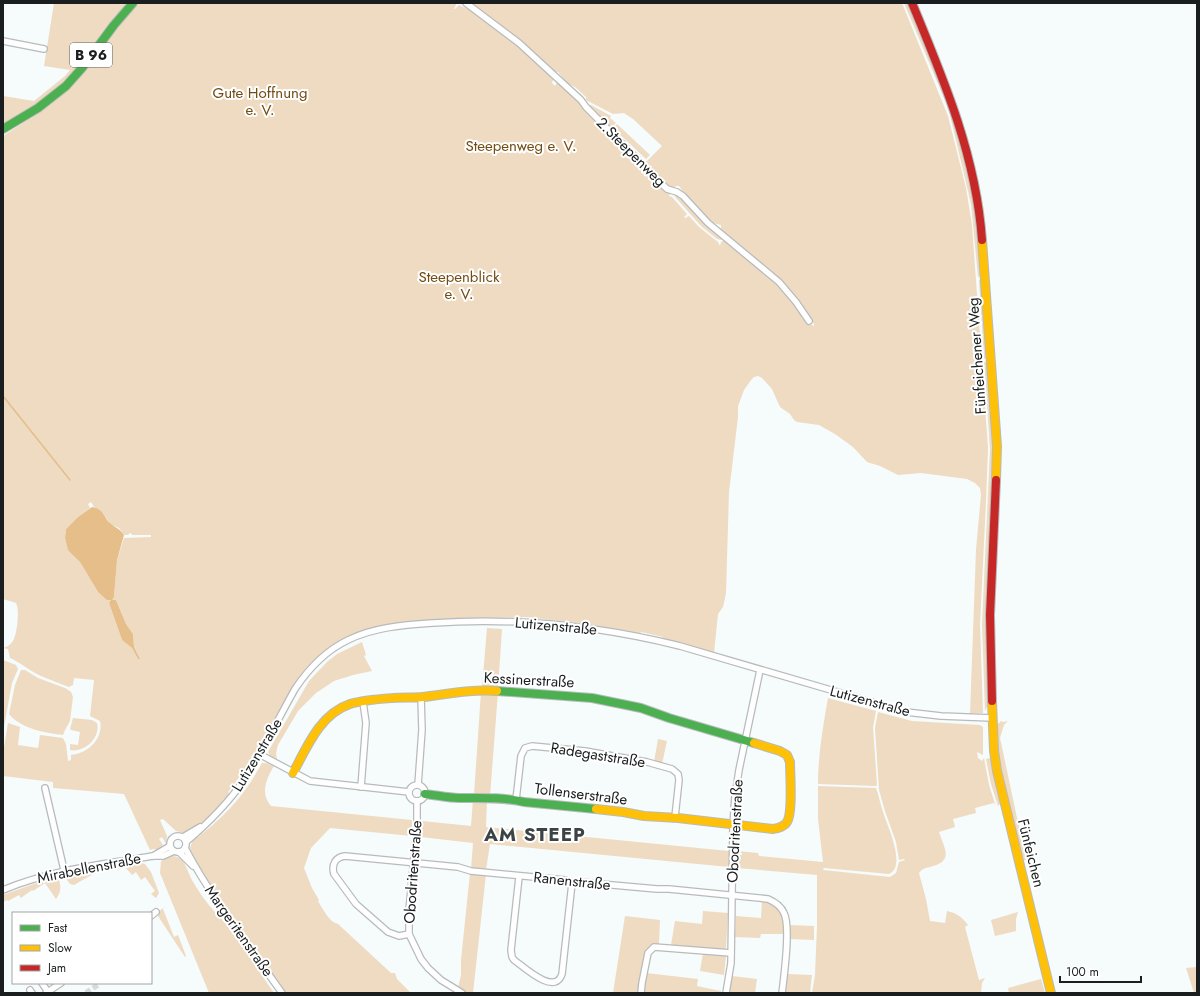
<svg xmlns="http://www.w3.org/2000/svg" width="1200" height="996" font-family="Jost,sans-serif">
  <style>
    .green { fill: #eedbc1; fill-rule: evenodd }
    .water { fill: #e5be8a }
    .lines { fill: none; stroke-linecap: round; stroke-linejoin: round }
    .stream { stroke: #e5be8a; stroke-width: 1.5 }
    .street-tunnel { stroke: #d5dadb; stroke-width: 5.5; stroke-dasharray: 5.5 3; stroke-linecap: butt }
    .street-casing { stroke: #b7bbbc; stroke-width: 8 }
    .fast-casing { stroke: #b7bbbc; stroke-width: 10 }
    .slow-casing { stroke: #b7bbbc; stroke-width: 10 }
    .jam-casing { stroke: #b7bbbc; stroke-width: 10 }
    .street { stroke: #fefeff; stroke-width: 5.5 }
    .fast { stroke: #4caf50; stroke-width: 8 }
    .slow { stroke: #ffc107; stroke-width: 8 }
    .jam { stroke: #c62828; stroke-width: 8 }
    .labels { text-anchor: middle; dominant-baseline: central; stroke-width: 4; stroke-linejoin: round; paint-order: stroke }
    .shield { fill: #fff; stroke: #5f6262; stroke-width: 1 }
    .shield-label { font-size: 14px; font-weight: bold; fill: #1a1e1e }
    .park-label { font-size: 15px; fill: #724c12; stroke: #fff }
    .street-label { font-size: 15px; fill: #1a1e1e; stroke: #fff }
    .district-label { font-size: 19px; font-weight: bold; letter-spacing: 1px; fill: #3c4345; stroke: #fff }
  </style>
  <rect width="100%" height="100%" fill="#f6fbfc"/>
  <!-- green -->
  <g class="green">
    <path d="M54,3H128L110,23L79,66L63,84L43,100L3,124V96L34,101L65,76L70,70L44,66Z"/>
    <path d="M139,3H456V5L454,9H455L459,5C492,19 527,52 554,77L552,83L555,86L558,81L570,93L573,98L575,97L579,101L637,161L639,164H641L670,194L669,196L672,197L687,214L684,217L685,218L689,216L699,227L718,242L720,246L721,242L726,239L778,283L779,288L782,287L795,303L808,323L814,326V324L797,301L780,282L721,232V225L709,222L694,207L679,186H676L672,189L668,187L644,164L662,146L633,119L624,113L613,114L586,100V97L575,87L568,84L558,72H555L526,47L473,7L469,3H902L948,116L966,188L972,225L988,448L986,502L980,624L983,713L970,714L976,550L981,495L980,488L975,483L967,479L921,473L898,475L880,466L867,462L853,447L835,434L819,425L797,422L794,420L790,414L780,407L772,389L762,378L758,376L754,377L751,380L744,390L738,406V417L729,492L726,593L723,607L718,614L714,653L662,640L663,637L641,632L640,634L594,625L526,617L444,619L410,622L386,625L354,634L336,642L323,652L306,668L293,686L242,777L240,776L228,792L230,794C217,809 203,826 184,833L176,831L163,819L160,820L167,836L166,844L162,837L159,839L163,845L157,850L153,849L150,850L124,794L53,788V782L3,776V753L8,723L20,727L18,745L38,748L40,735L63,738L66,744L68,761L71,760V755C87,754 104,739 100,721L90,716L94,680L74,678L73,685L69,687C59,683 50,680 41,676C30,671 21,663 10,658L8,649L3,648C7,647 10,645 13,641C17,634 20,610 16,603L3,599V136L40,112L68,88L85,70L117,27ZM91,502L94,507L103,513L110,524L119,528L124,535H128L130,533L133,535H151V537L124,538L117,560L114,597L111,600L107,599L98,592L80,562L68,549L65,538L66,529L78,517L90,508L88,504ZM111,600H116L126,624L133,634L134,647L140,659H138L132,648L122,640L109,603Z"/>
    <path d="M904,3H909C922,36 937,68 949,102C970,157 978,216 982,275L978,277L971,204L950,115L944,98Z"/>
    <path d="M587,105H591L611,116L610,118L616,123L610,129Z"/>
    <path d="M617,124L650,155L646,159L613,128Z"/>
    <path d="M676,193L723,238L721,240L717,239L701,226L676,198L674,195Z"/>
    <path d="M979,280L983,282L988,357L984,359Z"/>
    <path d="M984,362L989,363L993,430L989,704L985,711L982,624L990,449Z"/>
    <path d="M487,628L502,629L498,688H482Z"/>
    <path d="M362,642L366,655L364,656L372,671L353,675L334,681L316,693L298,711L278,745L276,753L277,759L270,756L268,752L309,681L327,662L337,654Z"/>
    <path d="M3,660L16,665L18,669L12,683L3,732Z"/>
    <path d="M21,670H25L38,678L65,688L71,692L73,697L70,721L65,730L63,735C46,733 21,729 9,714L15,685Z"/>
    <path d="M481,692H498L490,796L474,795Z"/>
    <path d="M828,698L876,711L873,727L877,785L876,786L818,784C818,755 823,726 828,698Z"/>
    <path d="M878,712L912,721L980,725L983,727V755L977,752L978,758L982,761L984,758L989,785L996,807L994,803L975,808L976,813L953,819L955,827L939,832C945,850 954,861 930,867C925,868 922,869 919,873L926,899L930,921L945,923L947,911C957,913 963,918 968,925L965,927L979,980L985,978L982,983L981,993H812L815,975L817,926V875L737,868V855H742V853L737,852V851L758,853L759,856L823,862L818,819V786L876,788C879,795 880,804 883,812C887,825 907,866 889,874L824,868L823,870L890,877L896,873L899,862L905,860L904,859L899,860L896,842L885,811L879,790L875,728Z"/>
    <path d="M73,718L92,720L97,723C101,738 84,753 70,750V744L78,745L80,732L71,730L70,729Z"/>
    <path d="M1001,721L1003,722L1008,721L1004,725L1000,738L1026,860H1022L1000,771L995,727Z"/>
    <path d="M658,739L667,741L662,764L654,762Z"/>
    <path d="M990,758L992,759L1002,802L998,806L991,784L986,759Z"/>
    <path d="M262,763H266L274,766C266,779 260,794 271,806L412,820V836L330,828L311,848L304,868L312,888L319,900L318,901C323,909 329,922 338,924L391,973H395L397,979L411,993H286L197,867L191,855L192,854C189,849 190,846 193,841C224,817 243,798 262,763Z"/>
    <path d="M473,799L487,800L486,827L729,851V867L490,844L486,870L471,869L473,843L421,837L422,821L471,826Z"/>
    <path d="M172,856C185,856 187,871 192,880C198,891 206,902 214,911C217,914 221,918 224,922C242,944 257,969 274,993H209L160,873L161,861Z"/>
    <path d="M137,862L145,864L151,872L159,893L156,898L151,894L155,891L145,877L141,880L136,872L132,875L126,868L95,873L74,885L70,884L67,880L66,874L69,873Z"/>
    <path d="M470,873L486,874L473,993H467L458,988L461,975V960Z"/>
    <path d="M56,876L58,877C61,885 62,891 56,899L45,883L33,891L32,890L21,898L19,895L8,901L7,900L3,902V895Z"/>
    <path d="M762,900C784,907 783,912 785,934H761L760,938L735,937L736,916L761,918Z"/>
    <path d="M165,907L163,909L174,937L178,935L186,956L185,957L156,913Z"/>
    <path d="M703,911L728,913L726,948L724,950L671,945L675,921L702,924Z"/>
    <path d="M1018,912L1016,919V931L995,936L991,920Z"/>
    <path d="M625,916L660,920L659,944C652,945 649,947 646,952L639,993H613Z"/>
    <path d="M789,925L814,926V940L789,939Z"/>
    <path d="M703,953L724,955L726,956L724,975L700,971Z"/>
    <path d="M1197,967V993H1194L1186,968Z"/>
    <path d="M646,973L698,979L697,986L721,991V993H643Z"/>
    <path d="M787,974L812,975L810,993H784Z"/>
    <path d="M732,976L757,979L755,993H729Z"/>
    <path d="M1041,979L1045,993H1009L1008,988Z"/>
  </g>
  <!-- water -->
  <path class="water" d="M92,507C106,510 103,518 111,524C117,529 119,528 124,535L117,560L114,597L112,600H116L126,624L133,634L134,647L140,659H138L132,648L122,640L109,603L111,600H107L98,592L80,562L68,550L65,538L66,529L78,517Z"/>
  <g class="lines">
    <!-- stream -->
    <path class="stream" d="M3,396L70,480"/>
    <!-- street-tunnel -->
    <path class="street-tunnel" d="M86,993L99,984L98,983"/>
    <!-- street casing -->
    <g class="street-casing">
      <g id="street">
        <path d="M466,3L519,43L581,100L586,107L662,184L667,189L677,192L683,196L708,223L779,282L796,302L809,321"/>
        <path d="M3,41L44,49"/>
        <path d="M259,754L310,781L409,792"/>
        <path d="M418,785L422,730L421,697"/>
        <circle cx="417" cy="793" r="8"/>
        <path d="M361,787L366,723L363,702"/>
        <path d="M45,788L64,870"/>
        <path d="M516,800L521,756L525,748L532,746L585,751L647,762L672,769L678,774L679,780L675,817"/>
        <path d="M417,801V828L409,910V934L421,959L428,968L441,980L462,993"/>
        <circle cx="178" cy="844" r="8"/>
        <path d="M183,837L200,827"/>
        <path d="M186,842C206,825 229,802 244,780C263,751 278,719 295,689C309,668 325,651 348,640C374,627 404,625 433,623C517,617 599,626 680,646L906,712L941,716L992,718"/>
        <path d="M185,848C212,899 249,946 282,993"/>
        <path d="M179,852L193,866"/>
        <path d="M153,856L170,846"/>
        <path d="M519,877L511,950L512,957L514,960C525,968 555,996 562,974L572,883"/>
        <path d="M3,890C51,870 102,864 153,856H163L174,851"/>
        <path d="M151,916L156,912"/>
        <path d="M409,934L399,936L388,932L356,904L334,874C331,864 336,857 345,856L458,867L471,871L565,880L572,883L579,882L657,889H669L768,899C775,902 781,906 784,913C791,927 784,976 782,993"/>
        <path d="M42,983L48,992"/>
        <path d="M30,990L32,993"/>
        <path d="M46,993L61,983"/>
        <path d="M641,993L642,983L648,953L654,947L731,953"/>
        <path d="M726,993L731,963L733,825L735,796L739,770L760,670"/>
      </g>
    </g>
    <!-- fast casing -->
    <g class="fast-casing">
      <g id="fast">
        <path d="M3,129L38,108L66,86L82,68L114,25L133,3"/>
        <path d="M497,691L592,698L641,708L669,718L754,743"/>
        <path d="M425,794C436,795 448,798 459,798C480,798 503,797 524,802L596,809"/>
      </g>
    </g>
    <!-- slow casing -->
    <g class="slow-casing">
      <g id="slow">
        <path d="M982,240L997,446L996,480"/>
        <path d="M992,701L994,751L997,771L1051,993"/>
        <path d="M293,773C307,747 320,714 350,704C363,700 379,699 393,698C403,697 413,698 423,697C448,694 472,689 497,691"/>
        <path d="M596,809L623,812L644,816L678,818L773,829C778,828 784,827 787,822C793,813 790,774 790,762L787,755L780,751L754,743"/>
      </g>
    </g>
    <!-- jam casing -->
    <g class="jam-casing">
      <g id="jam">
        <path d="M912,3C944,80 976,156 982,240"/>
        <path d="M992,701L990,615L996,480"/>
      </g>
    </g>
    <!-- street -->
    <use href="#street" class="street"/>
    <!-- fast -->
    <use href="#fast" class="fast"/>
    <!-- slow -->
    <use href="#slow" class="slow"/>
    <!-- jam -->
    <use href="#jam" class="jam"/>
  </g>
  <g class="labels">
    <!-- shield labels -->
    <rect class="shield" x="70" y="43" width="42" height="24" rx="3"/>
    <g class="shield-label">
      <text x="91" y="55">B 96</text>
    </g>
    <!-- park labels -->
    <g class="park-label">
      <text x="260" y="93">Gute Hoffnung<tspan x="260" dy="17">e. V.</tspan></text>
      <text x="521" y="146">Steepenweg e. V.</text>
      <text x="459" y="277">Steepenblick<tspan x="459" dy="17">e. V.</tspan></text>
    </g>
    <!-- street labels -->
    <g class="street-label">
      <text transform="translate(631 152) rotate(45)">2.Steepenweg</text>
      <text transform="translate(977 356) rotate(-94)">Fünfeichener Weg</text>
      <text transform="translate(556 626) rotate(5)">Lutizenstraße</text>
      <text transform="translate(529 680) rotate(3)">Kessinerstraße</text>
      <text transform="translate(870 701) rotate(15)">Lutizenstraße</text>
      <text transform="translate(257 755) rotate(-59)">Lutizenstraße</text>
      <text transform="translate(598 755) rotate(9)">Radegaststraße</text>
      <text transform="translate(581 794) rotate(7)">Tollenserstraße</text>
      <text transform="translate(735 831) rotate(-87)">Obodritenstraße</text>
      <text transform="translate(1031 853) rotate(76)">Fünfeichen</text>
      <text transform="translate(89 868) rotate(-11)">Mirabellenstraße</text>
      <text transform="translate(413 872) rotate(-86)">Obodritenstraße</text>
      <text transform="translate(572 881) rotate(6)">Ranenstraße</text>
      <text transform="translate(239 931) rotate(55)">Margeritenstraße</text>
    </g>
    <!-- district labels -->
    <g class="district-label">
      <text x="535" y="834">AM STEEP</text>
    </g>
  </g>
  <!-- border -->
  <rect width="1200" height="996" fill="none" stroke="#1a1e1e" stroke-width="8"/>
  <!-- legend -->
  <rect x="12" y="912" width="140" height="72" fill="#ffffff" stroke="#a3a5a5"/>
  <rect x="20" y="925" width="20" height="6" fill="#4caf50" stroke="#a3a5a5"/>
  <text x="48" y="932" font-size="12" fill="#1a1e1e">Fast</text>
  <rect x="20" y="945" width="20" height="6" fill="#ffc107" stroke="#a3a5a5"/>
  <text x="48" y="952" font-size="12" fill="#1a1e1e">Slow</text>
  <rect x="20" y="965" width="20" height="6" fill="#c62828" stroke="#a3a5a5"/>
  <text x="48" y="972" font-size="12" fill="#1a1e1e">Jam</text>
  <!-- scale -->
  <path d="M1060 976v6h81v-6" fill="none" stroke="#1a1e1e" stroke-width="2"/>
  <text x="1066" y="976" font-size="12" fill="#1a1e1e" stroke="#ffffff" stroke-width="3" paint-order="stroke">100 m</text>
</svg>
